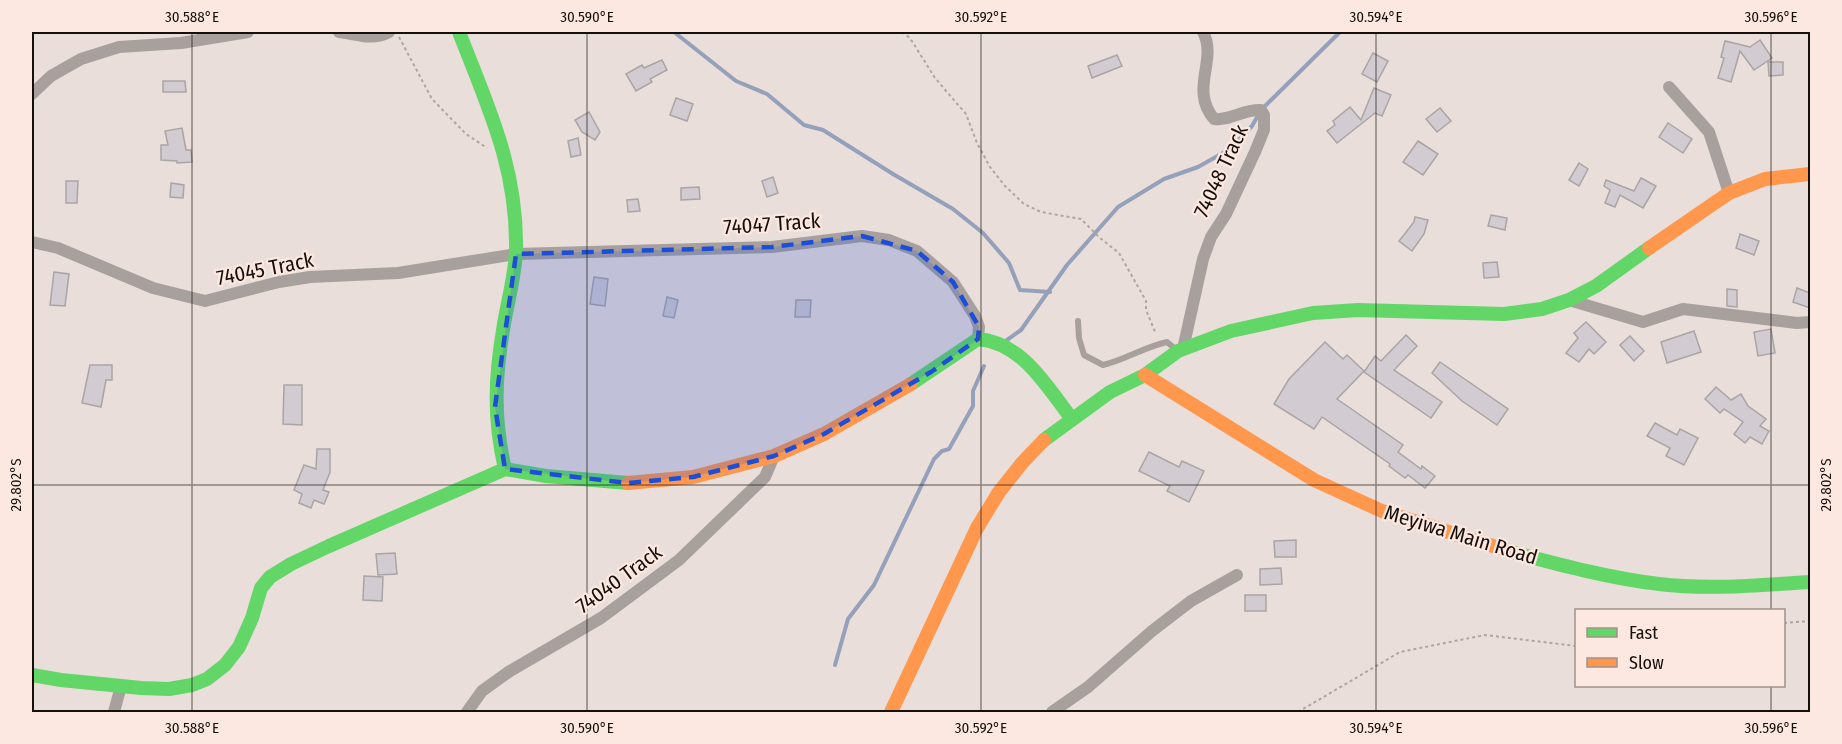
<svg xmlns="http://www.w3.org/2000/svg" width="1842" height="744" font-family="'Fira Sans Condensed',sans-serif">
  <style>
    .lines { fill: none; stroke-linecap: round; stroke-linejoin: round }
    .stream { stroke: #95a1ba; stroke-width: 4 }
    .building { fill: #d2cbd1; stroke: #aaa5a5; stroke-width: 1.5 }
    .path { stroke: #ada6a2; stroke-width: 2; stroke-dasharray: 3 3; stroke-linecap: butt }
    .lane { stroke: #a8a09d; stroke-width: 6 }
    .street { stroke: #a8a09d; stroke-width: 12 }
    .fast { stroke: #63d668; stroke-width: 14 }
    .slow { stroke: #ff974d; stroke-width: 14 }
    .marked { fill: #1d4ed8; fill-opacity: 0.2; stroke: #1d4ed8; stroke-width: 4.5; stroke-dasharray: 12 8; stroke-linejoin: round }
    .ticks { fill: none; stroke: #16100d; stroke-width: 1.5; stroke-opacity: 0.45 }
    .labels { text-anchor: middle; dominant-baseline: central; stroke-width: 4.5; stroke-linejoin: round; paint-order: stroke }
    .street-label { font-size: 21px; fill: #16100d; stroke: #fce8e0 }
    .neatline { fill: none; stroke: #16100d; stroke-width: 2 }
    .ticks-label { font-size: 15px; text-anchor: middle; fill: #16100d }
  </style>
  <rect width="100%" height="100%" fill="#e9ded9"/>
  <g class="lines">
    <!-- stream -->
    <g class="stream">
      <path d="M674,32L736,81L767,94L804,125L823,130L893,174L953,209L983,233L1009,263L1020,290L1050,292"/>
      <path d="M1007,340L1021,330L1067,265L1118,207L1164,179L1198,167L1230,149L1252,126L1261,110L1340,32"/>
      <path d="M835,665L848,619L874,585L934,459L942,451L949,449L973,406V391L984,366"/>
    </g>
  </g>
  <!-- building -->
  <g class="building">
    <path d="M1760,40L1772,58L1754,70L1740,51L1731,82L1718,78L1724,58L1721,57L1725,41L1750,47Z"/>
    <path d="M1373,53L1388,61L1377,82L1362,74Z"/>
    <path d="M1117,55L1122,66L1092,78L1088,66Z"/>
    <path d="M662,60L667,70L650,79L652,82L636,91L626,74L642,65L644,68Z"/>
    <path d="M1768,62H1783V75L1769,76Z"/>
    <path d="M163,81H185L186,92H163Z"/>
    <path d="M1374,88L1391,95L1382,116L1375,113L1337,143L1327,131L1335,125L1333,121L1350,107L1361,120Z"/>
    <path d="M676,98L693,104L687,121L670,115Z"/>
    <path d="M1440,108L1451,121L1437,132L1426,119Z"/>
    <path d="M589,112L600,132L595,140L582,132L575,120Z"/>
    <path d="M1668,123L1692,139L1683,153L1659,137Z"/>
    <path d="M182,128L186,150H191L192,162L177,163V161L161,160V145H168L165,131Z"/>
    <path d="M578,138L581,155L571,157L568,141Z"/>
    <path d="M1418,141L1438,154L1423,175L1403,162Z"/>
    <path d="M1579,163L1588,169L1579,186L1569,180Z"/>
    <path d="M773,177L778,193L767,197L762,181Z"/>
    <path d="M1641,178L1656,186L1643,208L1620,195L1615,207L1605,203L1610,190L1604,186L1606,180L1634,191Z"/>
    <path d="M66,181H78L77,203H66Z"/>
    <path d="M171,183L184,185L183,198L170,197Z"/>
    <path d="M699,187L700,199L681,200V188Z"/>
    <path d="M638,199L640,211L628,212L627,200Z"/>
    <path d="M1491,215L1507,218L1505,230L1488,226Z"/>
    <path d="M1415,217L1428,220L1424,234L1412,251L1399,241L1414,222Z"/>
    <path d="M1740,234L1759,241L1754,255L1736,248Z"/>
    <path d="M1497,262L1499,277L1484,278L1483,263Z"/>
    <path d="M54,272L69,274L65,306L50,305Z"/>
    <path d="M594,277L608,279L605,306L590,304Z"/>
    <path d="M1797,288L1810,293V308L1793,302Z"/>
    <path d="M1727,289L1737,290V307L1727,306Z"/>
    <path d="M667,297L678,300L674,318L663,316Z"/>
    <path d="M796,300H811L810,317H795Z"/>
    <path d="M1586,322L1606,342L1594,354L1589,349L1579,362L1566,353L1578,338L1574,333Z"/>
    <path d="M1771,329L1775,353L1758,356L1754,332Z"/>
    <path d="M1694,331L1701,352L1667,363L1661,342Z"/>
    <path d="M1406,335L1417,346L1394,370L1442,402L1431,418L1364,372L1375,356L1381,361Z"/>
    <path d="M1630,336L1644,351L1634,361L1620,345Z"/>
    <path d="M1325,342L1343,359L1347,355L1364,371L1337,399L1403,445L1398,452L1421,469L1422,466L1435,476L1425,488L1408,475L1405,478L1389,466L1390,464L1322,417L1314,429L1274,404L1289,379Z"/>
    <path d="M1440,362L1508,409L1497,425L1462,401L1432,373Z"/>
    <path d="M90,365H112V380H106L101,407L82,403Z"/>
    <path d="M284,385H302V425L283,424Z"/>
    <path d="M1716,387L1731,400L1741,394L1748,406L1766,419L1760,426L1769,431L1762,444L1750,437L1745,443L1734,434L1743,422L1724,409L1720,413L1705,399Z"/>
    <path d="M1655,423L1677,435L1680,429L1698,438L1684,465L1666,456L1670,448L1647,436Z"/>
    <path d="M317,449H330V472L323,490L329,492L324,504L314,500L311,508L299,503L302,494L294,490L304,465L316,469Z"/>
    <path d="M1149,452L1179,467L1182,461L1204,471L1189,502L1167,491L1170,486L1139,471Z"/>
    <path d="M1296,540V557H1275L1274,541Z"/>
    <path d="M395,553L397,574L378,575L376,554Z"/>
    <path d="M1281,568L1282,584L1260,585V569Z"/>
    <path d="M364,576L383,577L382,601L363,600Z"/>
    <rect x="1245" y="595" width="21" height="16"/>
  </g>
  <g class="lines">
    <!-- path -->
    <g class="path">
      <path d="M902,32L910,38L935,78L966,114L977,143L990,167L1005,186L1024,204L1041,212L1081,219L1100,238L1119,253L1146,301V310L1156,334"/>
      <path d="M399,37L432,99L466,134L487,148"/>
      <path d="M1784,623L1810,621"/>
      <path d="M1298,712L1400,652L1485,635L1576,646"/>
    </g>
    <!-- lane -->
    <path class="lane" d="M1078,321L1079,338L1084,355L1103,365C1125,360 1144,347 1167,342L1178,351"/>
    <!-- street -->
    <g class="street">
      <path d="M339,32C356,34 373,41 389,32"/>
      <path d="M1669,87L1709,132L1729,193"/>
      <path d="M32,94L51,76L81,59L119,47L181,43L248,32"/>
      <path d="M32,242L58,248L153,288L205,301L279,282L310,277L398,273L516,254L772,247L862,236L889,240L917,251L953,282L975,316L979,327L978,339"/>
      <path d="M1569,300L1643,322L1683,309L1797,323L1810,322"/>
      <path d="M1183,349L1203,259L1211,237L1226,214L1255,152L1264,130V115L1261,110C1243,109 1231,121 1214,119C1189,89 1218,60 1203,32"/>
      <path d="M114,712L121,686"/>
      <path d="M467,712L482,691L510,671L601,618L679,560L765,477L774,456"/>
      <path d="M1052,712L1088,687L1152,631L1191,601L1237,575"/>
    </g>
    <!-- fast -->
    <g class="fast">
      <path d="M459,32C488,107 518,168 516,252C515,275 508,300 504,324C495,376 493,417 505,469"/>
      <path d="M911,384L978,339C1023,343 1047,387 1072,419"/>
      <path d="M1044,440L1110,392L1145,375L1178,351L1231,331L1313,313L1358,310L1504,314L1542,309L1569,300L1596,286L1649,248"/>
      <path d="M1512,552C1560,565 1609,578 1659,584C1709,590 1760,585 1810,582"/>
      <path d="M32,675L61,680L141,688L169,689L192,685L207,679L225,665L239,647L252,618L261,588L270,577L291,564L329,546L505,469L546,476L628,483"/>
    </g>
    <!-- slow -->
    <g class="slow">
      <path d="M1649,248L1729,193L1765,179L1810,174"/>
      <path d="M1145,375L1314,480L1382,511L1512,552"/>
      <path d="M628,483L693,477L774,456L824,434L911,384"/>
      <path d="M891,712L977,528L999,492L1022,463L1044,440"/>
    </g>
  </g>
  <!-- marked area -->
  <path class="marked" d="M862,236L917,251L953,282L979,327L978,339L931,372L824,434L774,456L693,477L628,483L505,469L495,407L516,254L772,247Z"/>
  <!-- ticks -->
  <path class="ticks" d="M192,32V712M587,32V712M981,32V712M1376,32V712M1771,32V610M32,33H1810M32,485H1810M1771,686V712"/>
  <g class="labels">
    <!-- street labels -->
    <g class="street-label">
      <text transform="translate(1221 171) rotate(-65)">74048 Track</text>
      <text transform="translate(772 224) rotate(-4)">74047 Track</text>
      <text transform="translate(265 269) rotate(-11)">74045 Track</text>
      <text transform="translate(1461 535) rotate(17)">Meyiwa Main Road</text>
      <text transform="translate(619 579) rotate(-36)">74040 Track</text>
    </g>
  </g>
  <!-- border -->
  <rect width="1842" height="744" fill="none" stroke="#fce8e0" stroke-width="66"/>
  <!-- legend -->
  <rect x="1575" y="609" width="210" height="78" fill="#fce8e0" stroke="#a0928c" stroke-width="1.5"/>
  <rect x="1587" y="628" width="30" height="9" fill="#63d668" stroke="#a0928c" stroke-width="1.5"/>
  <text x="1629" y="639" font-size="18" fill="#16100d">Fast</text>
  <rect x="1587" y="658" width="30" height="9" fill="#ff974d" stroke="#a0928c" stroke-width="1.5"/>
  <text x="1629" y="669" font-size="18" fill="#16100d">Slow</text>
  <rect x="33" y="33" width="1776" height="678" class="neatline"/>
  <g class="ticks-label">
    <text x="192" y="22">30.588°E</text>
    <text x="587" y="22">30.590°E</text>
    <text x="981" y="22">30.592°E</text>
    <text x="1376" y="22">30.594°E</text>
    <text x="1771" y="22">30.596°E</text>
    <text transform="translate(16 485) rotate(-90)" y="5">29.802°S</text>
    <text transform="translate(1826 485) rotate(-90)" y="5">29.802°S</text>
    <text x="192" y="733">30.588°E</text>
    <text x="587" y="733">30.590°E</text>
    <text x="981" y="733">30.592°E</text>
    <text x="1376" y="733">30.594°E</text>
    <text x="1771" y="733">30.596°E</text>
  </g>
</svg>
